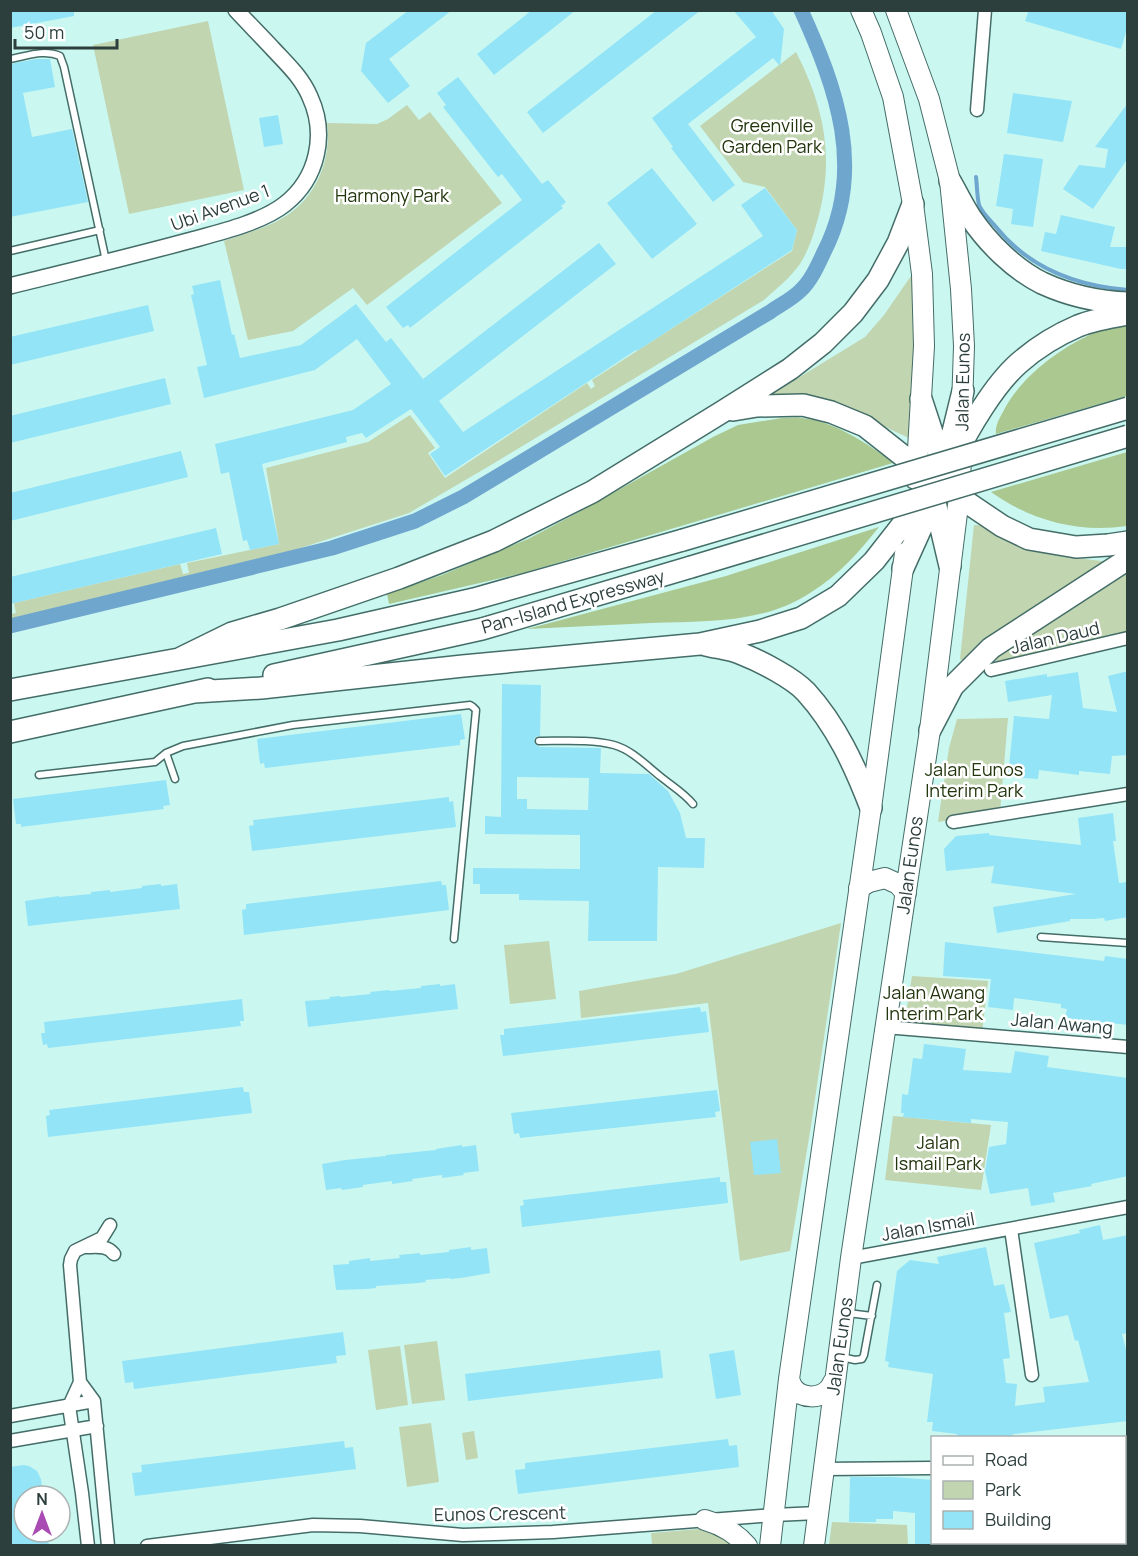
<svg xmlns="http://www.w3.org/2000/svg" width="1138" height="1556" viewBox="0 0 1138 1556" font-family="Manrope,sans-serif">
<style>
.green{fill:#c1d5b0}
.forest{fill:#aac890}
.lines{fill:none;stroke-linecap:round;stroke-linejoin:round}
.stream{stroke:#6fa6ce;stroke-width:4}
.canal{stroke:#6fa6ce;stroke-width:15}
.building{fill:#93e4f7;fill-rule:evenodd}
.service-casing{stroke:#446d68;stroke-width:9}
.minor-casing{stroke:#446d68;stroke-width:15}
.tertiary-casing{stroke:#446d68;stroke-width:18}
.trunk-casing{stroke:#446d68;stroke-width:22}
.motorway-casing{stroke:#446d68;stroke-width:24}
.service{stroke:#fff;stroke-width:6}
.minor{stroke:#fff;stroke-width:12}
.tertiary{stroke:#fff;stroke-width:15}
.trunk{stroke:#fff;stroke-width:20}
.motorway{stroke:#fff;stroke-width:21}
.motorway-bridge-casing{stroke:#446d68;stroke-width:24;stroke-linecap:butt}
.motorway-bridge{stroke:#fff;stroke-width:21}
.labels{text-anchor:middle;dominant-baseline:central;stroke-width:5;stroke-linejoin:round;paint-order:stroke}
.park-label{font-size:18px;fill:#22350d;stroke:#fff}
.street-label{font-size:18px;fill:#2d3f3d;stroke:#fff}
</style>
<rect width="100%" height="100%" fill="#cbf7f1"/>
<path class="green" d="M208 21 244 190 129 214 93 45Z
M796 52C825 108 835 160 817 222 813 237 808 251 800 264 790 278 776 289 764 300L491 465 409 513 285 553 44 614 11 621 10 614 16 613 14 603 180 564 183 574 189 573 187 563 279 544 266 468 368 442 410 415 435 448 428 453 445 478 587 383 591 389 595 386 592 380 792 251 797 230 765 187 743 182 700 126Z
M407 105 419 120 430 112 502 203 367 305 353 288 293 331 248 340 224 241C243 234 263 229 281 219 315 200 332 161 327 123L377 124 388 119Z
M913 273 917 350 911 439 838 405 767 397 865 337 884 315Z
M974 525 988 526 1015 544 1059 556 1110 562 963 661 960 659Z
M1127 564V633L996 664V657Z
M1008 718 1000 812 938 822 949 748 957 719Z
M841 923 811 1126 790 1251 740 1261 708 1003 581 1018 579 991 676 974Z
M549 941 556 999 510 1004 504 945Z
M912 976 988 981 982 1033 904 1026Z
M893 1116 991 1125 981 1190 885 1180Z
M437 1341 445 1400 412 1404 404 1345Z
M400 1346 408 1405 376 1410 368 1350Z
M431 1423 439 1482 407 1487 399 1427Z
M474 1431 478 1458 466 1460 462 1433Z
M832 1522 907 1525 908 1545H829Z
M711 1528 738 1545H652L651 1533Z"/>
<path class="forest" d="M1127 322V396L996 434C995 426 999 419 1003 412 1020 377 1061 347 1096 332 1106 327 1117 325 1127 322Z
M782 418C788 418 794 417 801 418 832 420 869 444 893 463L523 573 389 604 387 594 442 575 528 539 577 513 713 437 738 425Z
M1127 452V526C1078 533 1032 521 991 492Z
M879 527C859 552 838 576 810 593 763 624 705 621 651 623 610 625 569 627 527 629L726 576Z"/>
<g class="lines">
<path class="stream" d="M976 177C977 185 977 196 979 205 982 213 991 221 996 227 1029 268 1077 286 1128 290"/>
<path class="canal" d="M10 626 332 548 415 521 463 497 770 312C780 305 792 299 800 291 811 281 818 265 824 252 866 170 837 89 801 10"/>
</g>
<path class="building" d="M10 10H74V16L10 28Z
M409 10H452L389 59 410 86 388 103 361 71 366 43Z
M532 10H576L494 75 477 54Z
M657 10H701L543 133 527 112Z
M733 10H771L784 29 780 66 773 58 688 124 735 185 713 202 671 148 673 147 652 118 756 37Z
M1029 10H1128V25L1121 49 1025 21Z
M36 59H50L55 87 23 93 32 137 72 129 88 202 10 217V64Z
M458 77 542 184 548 180 566 202 561 206 563 208 410 328 408 325 403 328 386 307 522 200 502 174 498 177 443 107 446 105 437 93Z
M1013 93 1072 101 1063 142 1007 133Z
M1128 103V158L1093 209 1063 189 1079 165 1105 168 1108 149 1095 147Z
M278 115 283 144 264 147 259 118Z
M1004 154 1043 159 1033 227 1011 224 1013 209 996 206Z
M652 168 697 224 652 259 607 203Z
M765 188 797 230 792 250 637 351 636 350 445 476 430 454 440 447 411 409 366 438 362 433 346 437 347 442 262 464 279 544 250 550 247 540 243 541 229 472 221 474 215 444 353 410 391 384 357 339 315 370 204 398 197 367 207 365 191 295 194 294 192 286 220 280 232 335 234 334 240 358 301 345 356 304 386 342 391 338 423 379 599 243 616 264 439 401 463 432 763 236 741 205Z
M1061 215 1115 227 1110 247H1128V269H1121L1041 251 1045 232 1056 234Z
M148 305 154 331 10 365V337Z
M165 378 171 404 10 443V416Z
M181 451 188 477 10 521V493Z
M216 528 222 554 10 604V577Z
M1128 671V755L1112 756 1110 774 1079 771V775L1039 770 1038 779 1008 777 1014 716 1049 719 1052 695 1008 702 1005 681 1047 674V677L1078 672 1083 708 1117 712 1108 676Z
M502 684 541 685 540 736H537L534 739 536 745 540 747 601 748 600 773 649 774 668 791 680 813 686 838H705L704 868 658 867 657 941H588L589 901 519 900V894H480V884H473V868L580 869V835L485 834V816L501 817ZM517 777 589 778 588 810 527 809V799H517Z
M461 714 465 739 460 740V745L265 768 264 763 260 764 257 739Z
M166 780 170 805 163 806 164 809 21 827V824H16L13 799Z
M449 797V802L453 801 456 827 252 851 249 826 254 825 253 820Z
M1113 813 1116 841H1113L1119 883 1128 882V917L1105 921 1104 918 1093 919H1070V921L997 933 993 907 1076 894 991 883 994 866 946 871 944 849 956 836 989 833V835L1081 845 1078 818Z
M441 881 442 885H446L449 910 244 935 242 910 246 909V904Z
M161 884V886L177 884 180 909 28 926 25 901 59 896V897L91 894V892L110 890V892L142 888V886Z
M945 942 1104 961 1105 956 1128 959V1025L1065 1018 1067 1009 1061 1008V1004L1014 998 1013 1010 988 1007 991 979 943 976Z
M440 984V986L455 984 458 1009 308 1027 305 1001 330 999 329 997 340 996V997L371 994 370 992 389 990 390 991 421 988V986Z
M242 999 244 1021H240L241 1026 48 1048 47 1044 43 1045 41 1033H45L44 1022Z
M700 1007 701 1012 706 1011 709 1032 503 1056 500 1035H504V1029Z
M924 1044 966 1049 963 1070 1011 1073 1015 1051 1049 1056 1047 1067 1128 1078V1176L1091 1184 1092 1186 1053 1193 1055 1202 1031 1206 1028 1188 990 1194 985 1171 989 1147 1006 1144 1008 1122 971 1119V1123L903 1117 904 1113H901L902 1094 908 1095 913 1058 922 1059Z
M243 1087 244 1092H249L252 1113 48 1137 46 1116 50 1115 49 1110Z
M717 1090 720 1111 715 1112 716 1117 520 1138 519 1133 514 1134 511 1113Z
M777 1139 781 1173 754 1175 750 1142Z
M462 1145V1147L476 1145 479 1171 463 1173 464 1175 442 1178V1175L412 1179 413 1181 392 1184V1181L363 1185V1187L342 1190 341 1188 326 1190 322 1164 345 1160 386 1156V1155L436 1150V1149Z
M720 1177V1182H726L728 1203 522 1227 520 1206 524 1205 523 1200Z
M1100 1225 1103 1240 1128 1235V1333L1122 1334 1128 1357V1421L1013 1434 1012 1437H957V1434L932 1431 933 1422H927L933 1374 888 1367 889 1362 885 1361 897 1271 910 1260 939 1264 937 1257 986 1247 994 1286 1004 1284 1011 1312 1004 1313 1010 1358 1003 1359 1006 1383 1017 1384 1015 1406 1045 1402 1043 1387 1089 1382 1078 1340 1075 1341 1068 1315 1050 1319 1034 1243 1080 1233 1079 1230Z
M471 1247V1250L487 1248 490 1273 461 1278 450 1279V1278L425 1280 426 1282 418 1283 376 1286V1288L367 1289 336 1290 333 1265 349 1264V1261L370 1258V1261L400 1258 399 1255 420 1253V1255L449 1252V1250Z
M343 1332 346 1355 336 1356 337 1363 134 1389 133 1382 125 1383 122 1361Z
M660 1350 663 1378 468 1401 465 1374Z
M734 1350 741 1395 716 1399 709 1354Z
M728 1439 729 1446 737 1445 739 1467 518 1494 515 1470 525 1469V1463Z
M344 1441 345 1448 353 1447 356 1469 135 1496 132 1473 142 1472 141 1465Z
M23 1465 29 1466 37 1471 41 1479 43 1496H24V1532H47L49 1545H10V1467Z
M850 1477H893L933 1480V1545H915V1513L893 1511V1519H876V1522H849Z"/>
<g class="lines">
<defs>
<path id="service" d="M10 59C27 56 44 49 60 56L64 67 106 261
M10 251 100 230
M539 741C563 741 591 739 614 745 632 750 647 766 661 777 672 786 684 793 693 804
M166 753 175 779
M39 775 155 762 166 753 183 746 293 725 470 705 473 707 476 710 454 939
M1041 937 1128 943
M848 1313 872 1316
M841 1357 855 1360 862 1359 864 1355 877 1285"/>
<path id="minor" d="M977 110 985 10
M991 670 1128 638
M953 822 1128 794
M885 1027 1128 1047
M1011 1229 1032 1375
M86 1247C97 1247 107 1245 114 1254
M851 1258 1128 1207
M80 1382 94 1401 108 1546
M10 1416 94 1401
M10 1441 97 1426
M1124 1447 1128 1446
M823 1469 932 1468
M88 1546 82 1493 69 1406 80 1382 70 1265 71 1259 75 1251 102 1238 110 1225
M147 1546 313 1525 360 1526 463 1535 553 1532 774 1515 818 1513"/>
<path id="tertiary" d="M10 286C70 271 129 257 188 241 217 233 261 223 285 204 318 178 327 134 310 97 302 78 288 65 274 50 262 37 249 24 236 10"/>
<path id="trunk" d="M861 10 871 33 893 97 913 204 922 274 924 346 917 467 915 479
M896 10 929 99 950 181 961 289 964 346 962 407
M859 888 869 882 885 878 898 884 906 893
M789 1379C790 1382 791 1385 793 1388 802 1399 820 1399 829 1389 831 1387 832 1384 834 1381
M705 1520C722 1525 735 1532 747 1546
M770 1546 789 1379 871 808 905 553
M814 1546 851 1258 930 730 959 497 962 442"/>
<path id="motorway" d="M950 181C957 193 963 206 971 218 988 243 1014 269 1042 283 1068 295 1099 302 1128 303
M921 399 946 475 959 497 1002 526 1029 539 1076 547 1108 545 1128 542
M733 410 757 406 803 405 831 412 865 426 917 467 928 481 934 498 950 566
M954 458C969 428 994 385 1019 363 1036 348 1057 335 1078 326 1093 320 1111 317 1128 314
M903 568 935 497
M706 645C718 648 731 649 742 654 760 661 793 678 806 692 836 725 855 766 871 808
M181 658 232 633 280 619 399 578 494 541 592 492 722 412 790 369 823 343 853 313 878 280 898 243 913 204
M274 675 482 629 691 567
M10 690 338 630 474 599 683 540
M194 692 261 688 463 666 700 644 760 631 801 618 838 596 874 561 910 515 952 436 963 391
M930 730 953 686 991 648 1128 559
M10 732 208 689"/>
</defs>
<use href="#service" class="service-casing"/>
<use href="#minor" class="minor-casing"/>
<use href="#tertiary" class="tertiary-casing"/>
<use href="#trunk" class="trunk-casing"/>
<use href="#motorway" class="motorway-casing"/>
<use href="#service" class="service"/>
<use href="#minor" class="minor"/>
<use href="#tertiary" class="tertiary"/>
<use href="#trunk" class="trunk"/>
<use href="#motorway" class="motorway"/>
<defs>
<path id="motorway-bridge" d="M683 540 1128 408
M691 567 1128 436"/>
</defs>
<use href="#motorway-bridge" class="motorway-bridge-casing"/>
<use href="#motorway-bridge" class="motorway-bridge"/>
</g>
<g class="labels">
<g class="park-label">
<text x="772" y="125">Greenville<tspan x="772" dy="21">Garden Park</tspan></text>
<text x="392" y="195">Harmony Park</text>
<text x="974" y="769">Jalan Eunos<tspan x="974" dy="21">Interim Park</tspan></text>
<text x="934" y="992">Jalan Awang<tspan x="934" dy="21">Interim Park</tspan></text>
<text x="938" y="1142">Jalan<tspan x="938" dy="21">Ismail Park</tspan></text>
</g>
<g class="street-label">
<text transform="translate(220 207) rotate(-20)">Ubi Avenue 1</text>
<text transform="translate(962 382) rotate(-89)">Jalan Eunos</text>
<text transform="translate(573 601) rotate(-16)">Pan-Island Expressway</text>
<text transform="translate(1055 637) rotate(-13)">Jalan Daud</text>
<text transform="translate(909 865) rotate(-82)">Jalan Eunos</text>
<text transform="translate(1062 1023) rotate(5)">Jalan Awang</text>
<text transform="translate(928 1226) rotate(-10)">Jalan Ismail</text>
<text transform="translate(839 1346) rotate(-82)">Jalan Eunos</text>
<text transform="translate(500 1513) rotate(-1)">Eunos Crescent</text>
</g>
</g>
<rect width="1138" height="1556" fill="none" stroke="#2d3f3d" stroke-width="24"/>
<rect x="931" y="1436" width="195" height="108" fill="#ffffff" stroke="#abb2b1" stroke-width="1.5"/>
<rect x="943" y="1456" width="30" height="9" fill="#ffffff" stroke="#abb2b1" stroke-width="1.5"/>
<text x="985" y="1466" font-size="18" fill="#2d3f3d">Road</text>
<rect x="943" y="1481" width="30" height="18" fill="#c1d5b0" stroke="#abb2b1" stroke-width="1.5"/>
<text x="985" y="1496" font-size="18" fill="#2d3f3d">Park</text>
<rect x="943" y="1511" width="30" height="18" fill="#93e4f7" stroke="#abb2b1" stroke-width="1.5"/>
<text x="985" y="1526" font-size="18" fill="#2d3f3d">Building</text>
<g transform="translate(42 1514)"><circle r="28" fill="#ffffff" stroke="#abb2b1" stroke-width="1.5"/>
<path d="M0-4.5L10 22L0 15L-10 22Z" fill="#a94bb3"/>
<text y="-9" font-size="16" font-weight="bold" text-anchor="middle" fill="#2d3f3d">N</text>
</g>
<path d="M15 39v9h102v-9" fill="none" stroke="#2d3f3d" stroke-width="3"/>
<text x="24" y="39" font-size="18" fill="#2d3f3d" stroke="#ffffff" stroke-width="4.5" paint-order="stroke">50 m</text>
</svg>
